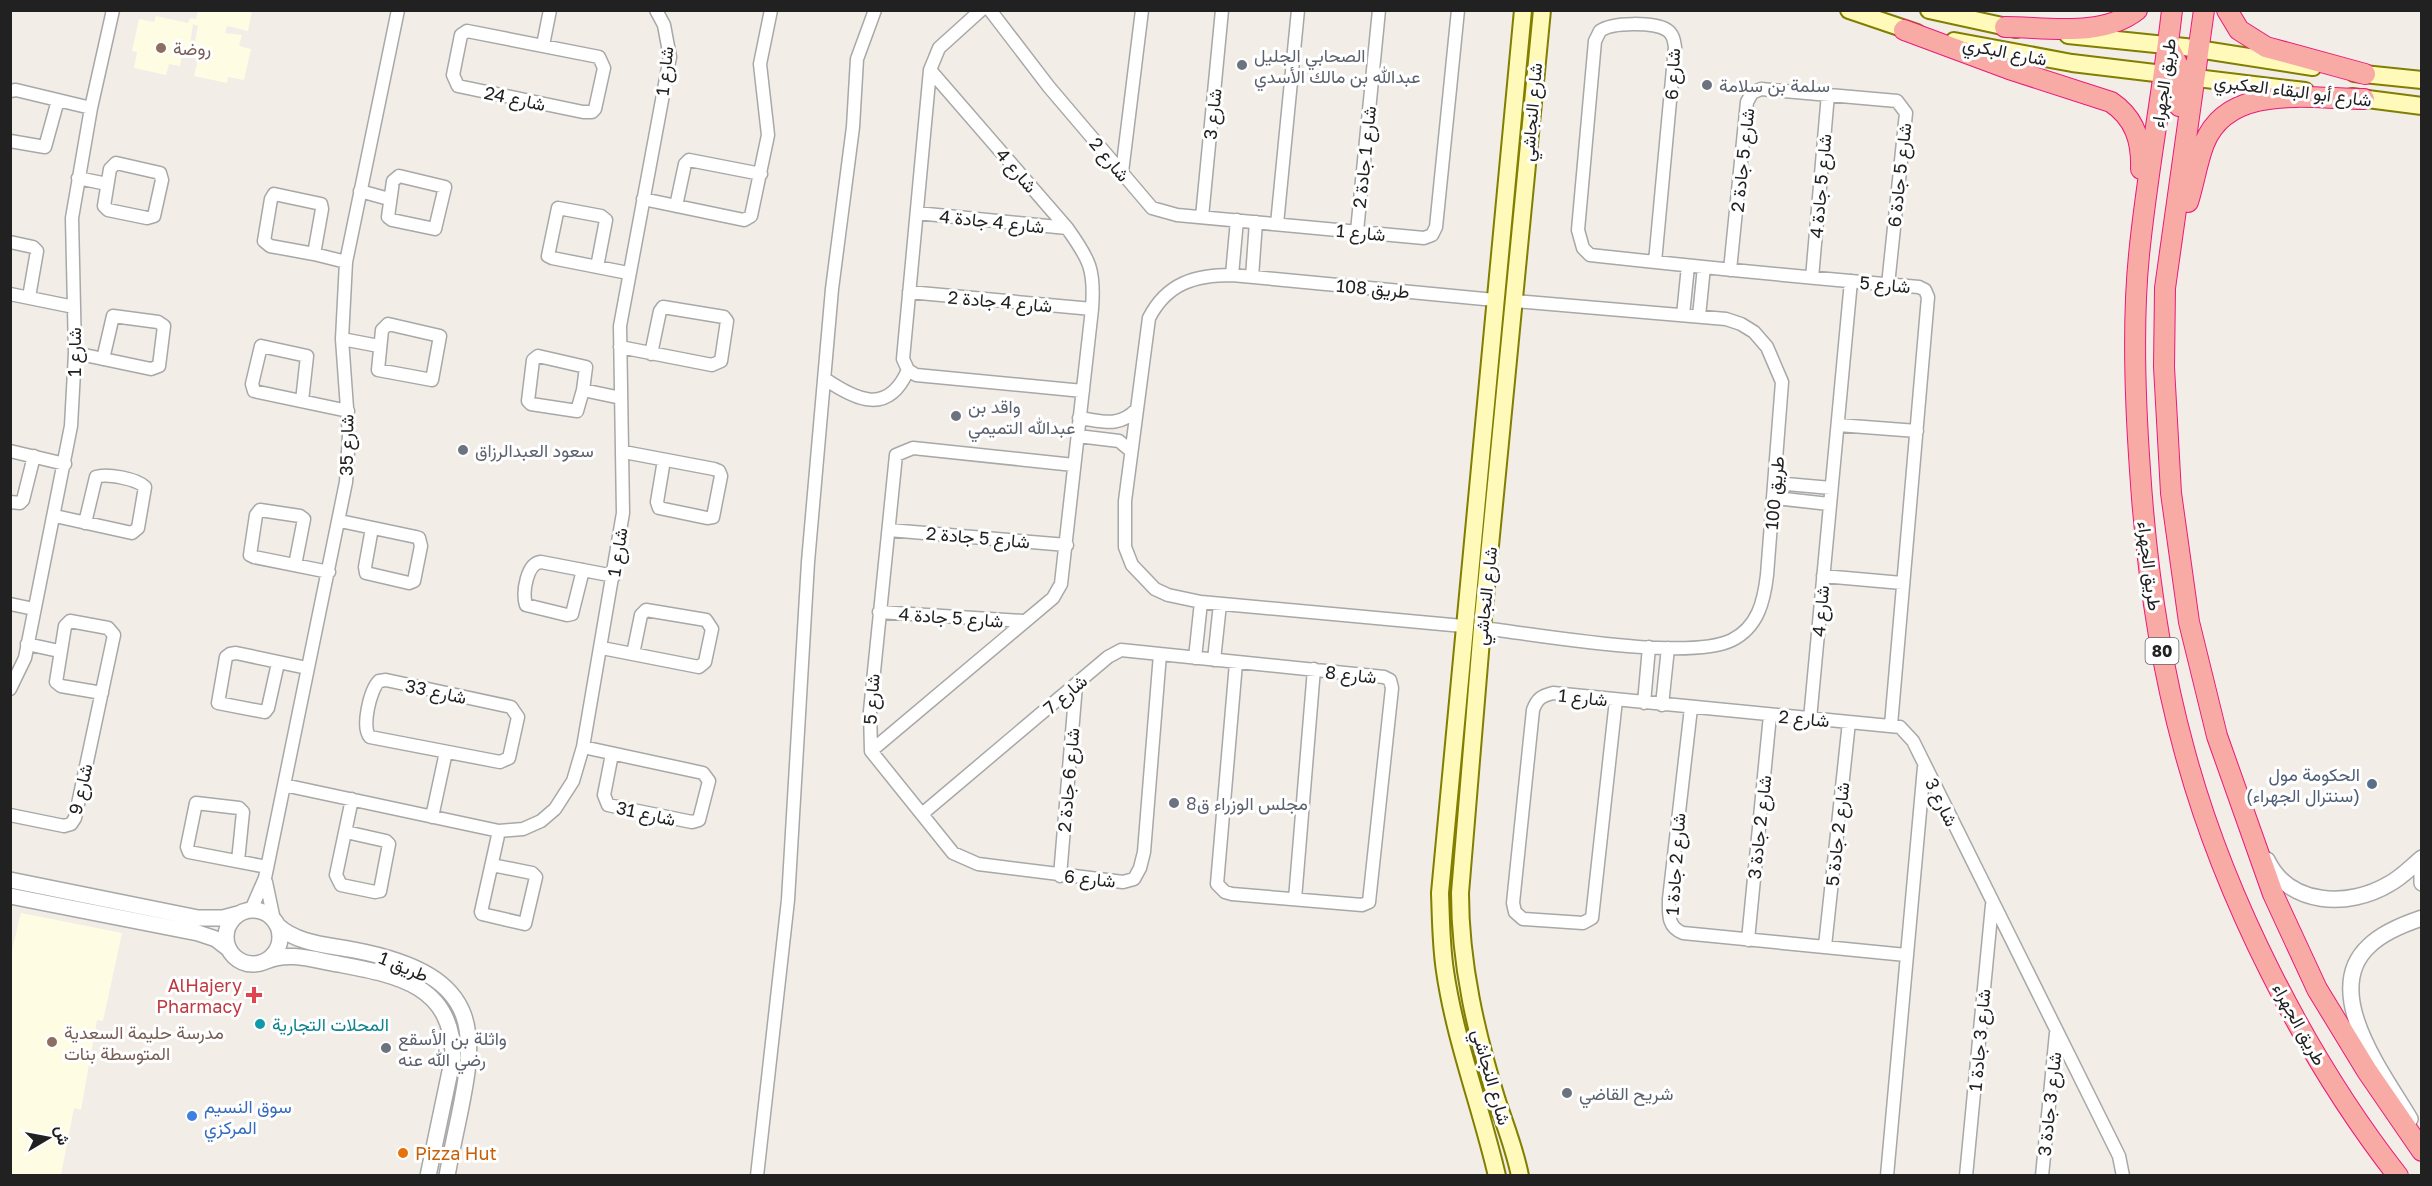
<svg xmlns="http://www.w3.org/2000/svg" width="2432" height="1186" viewBox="0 0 2432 1186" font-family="'Golos Text',Vazirmatn,sans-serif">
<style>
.education{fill:#fffce4}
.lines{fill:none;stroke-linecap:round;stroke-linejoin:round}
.minor-casing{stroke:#a8a8a8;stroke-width:15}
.tertiary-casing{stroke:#a8a8a8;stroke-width:18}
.secondary-casing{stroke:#817e00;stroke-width:20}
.trunk-casing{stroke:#ec197b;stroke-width:22}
.minor{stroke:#fff;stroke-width:12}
.tertiary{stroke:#fff;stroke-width:15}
.secondary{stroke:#fffab9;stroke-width:16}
.trunk{stroke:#f8aaa4;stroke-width:20}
.education-dot{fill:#8d6e63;stroke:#fff;stroke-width:2}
.worship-dot{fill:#6b7280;stroke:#fff;stroke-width:2}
.service-dot{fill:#5c6f8a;stroke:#fff;stroke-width:2}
.health-dot{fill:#e0444e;stroke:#fff;stroke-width:2}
.culture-dot{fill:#0f9aa8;stroke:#fff;stroke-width:2}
.shop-dot{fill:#3f7fe0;stroke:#fff;stroke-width:2}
.food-dot{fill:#e8710a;stroke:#fff;stroke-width:2}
.labels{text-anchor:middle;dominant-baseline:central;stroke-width:6;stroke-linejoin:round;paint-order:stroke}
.shield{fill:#fff;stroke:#646464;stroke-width:1.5}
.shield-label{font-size:16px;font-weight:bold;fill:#212121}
.education-label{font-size:18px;fill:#785e54;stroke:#fff;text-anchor:start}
.street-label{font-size:18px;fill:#212121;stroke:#fff}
.worship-label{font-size:18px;fill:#5b616d;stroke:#fff;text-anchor:start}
.service-label{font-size:18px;fill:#4e5e75;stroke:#fff;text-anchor:end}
.health-label{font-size:18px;fill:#be3a42;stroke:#fff;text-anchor:end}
.culture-label{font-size:18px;fill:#0d838f;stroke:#fff;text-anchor:start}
.shop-label{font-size:18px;fill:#366cbe;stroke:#fff;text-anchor:start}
.food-label{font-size:18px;fill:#c56008;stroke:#fff;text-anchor:start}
</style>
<rect width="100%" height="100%" fill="#f2ede7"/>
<path class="education" d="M198 11H252L248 31 227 26 225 33 242 35 239 46 251 49 244 80 228 77 227 83 194 76 198 60 192 57 198 26 193 24 189 51 183 50 180 66 169 64 166 75 134 68 137 52 132 51 139 19 154 22 156 16 188 23 190 18 196 19Z
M21 913 122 933 103 1021 97 1020 81 1110 74 1108 61 1175H11L10 958Z"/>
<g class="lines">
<defs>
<path id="minor" d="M981 10 939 48 930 70 903 359 908 370 916 375 1083 391
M990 10 1049 87 1152 208 1177 215 1424 238 1432 235 1436 227 1458 10
M467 31 599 57 604 68 595 109 592 112H583L458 86 453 75 461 35Z
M543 45 550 10
M10 91 16 90 91 108
M10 141 45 147 58 100
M116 163 160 173 162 180 154 216 147 218 108 210 104 206 110 169Z
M1122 172 1142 10
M399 176 445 187 435 229 392 220 388 217 393 181Z
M78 178 107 184
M360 191 389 199
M274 194 321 204 322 209 314 254 270 246 264 241 271 199Z
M643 199 744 220 751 216 768 135 760 64 771 10
M676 206 685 164 689 160 761 174
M917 213 1067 228
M1202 217 1222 10
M1277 224 1298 10
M1357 231 1379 10
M10 242 33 247 37 251 29 297
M314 254 346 262
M1655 262 1675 47C1674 40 1673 34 1667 30 1654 22 1612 22 1600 31L1595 41 1578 230 1583 248 1590 255C1700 267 1809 278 1919 287L1925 290 1928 297 1891 725
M597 267 606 220 601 216 558 208 548 256 552 258 628 273
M1730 270 1747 102 1752 93 1761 89 1897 101 1906 113 1888 285
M1232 275 1237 220
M1252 277 1256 222
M1812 278 1828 94
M909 292 1092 309
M10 294 74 307
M1683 315 1688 266
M1699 316 1704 267
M388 324 440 336 432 380 378 370 382 330Z
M342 339 379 346
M620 347 712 365 721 361 727 321 724 317 663 307 660 311 651 354
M75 353 151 369 159 366 164 326 158 322 113 316 103 359
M538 356 586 367 583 390 577 411 531 404 528 401 533 360Z
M825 379C856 400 888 416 908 370
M583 390 621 398
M302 401 307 356 261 346 252 384 254 391 348 411
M1079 418C1103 421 1118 428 1136 410
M1838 425 1917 431
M1078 436 1119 441 1131 451
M10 451 65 464
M624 452 714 469 719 471 721 476 713 517 707 518 659 508 657 502 664 460
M1074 465 913 448 896 455 870 711 871 751 953 853 978 864 1123 882 1134 879 1140 868 1144 852 1160 654
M1776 483 1831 488
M1775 498 1829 504
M10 502 20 503 23 500 34 456
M55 516 132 533 138 528 145 487C137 479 107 473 96 477L85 523
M340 521 416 537 419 538 421 546 414 581 409 583 366 573 365 567 372 528
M889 530 1067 545
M295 565 304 519 300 516 260 510 256 515 250 555 254 557 329 572
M583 570 572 614 567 615 526 605C522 592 527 563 541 562L614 576
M1823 576 1902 583
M10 604 34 609
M879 612 1023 621
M1463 626 1201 602 1168 595 1155 589 1132 565 1125 547V501L1149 318C1167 283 1195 275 1232 275L1495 300
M1482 628C1535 634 1688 662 1732 640 1758 627 1764 601 1767 575L1782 382 1767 347 1754 332 1741 324 1726 319 1515 301
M27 644 59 651
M602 648 699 667 705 662 712 629 706 620 646 610 641 615 633 654
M1195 658 1201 602
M1214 660 1220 604
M278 663 268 708 265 712 218 703 226 657 230 654 236 653 307 668
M386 680 511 707 518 717 509 758 500 762 370 737C361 728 370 690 379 681Z
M10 689 25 658 71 426 75 353 72 218 91 108 113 10
M1616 700 1592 918 1583 923 1523 919 1515 912 1513 903 1533 710C1537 699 1541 696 1553 693L1900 727 1913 741 2119 1156 2123 1176
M1644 703 1649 647
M1662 705 1668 648
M1691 708 1669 899C1669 914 1667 927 1683 933L1906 955
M1810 719 1851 281
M583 747 703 773 709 781 699 820 692 822 608 805 604 795 612 754
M871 751 1053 598 1061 584 1092 309C1095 270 1090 260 1067 228L930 70
M284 785 499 831 523 829 541 821 555 809 573 781 583 747 623 513 620 326 670 57 664 25 656 10
M922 814 1108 657 1121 650 1384 677 1390 680 1392 688 1369 902 1362 905 1232 894 1225 892 1217 884 1236 663
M10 815 64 826 71 824 75 818 114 635 108 628 70 621 65 626 56 682 61 686 102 693
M432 817 446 752
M346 832 386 841 389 844 380 891 375 892 341 885 336 875 352 799
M238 861 243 812 239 808 196 803 187 847 189 852 267 867
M492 865 532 873 536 877 525 924 482 914 481 912 499 831
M1060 876 1076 685
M266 882 274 920
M1295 899 1314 669
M251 910 265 878 346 482 349 436 342 339 346 262 398 10
M1748 940 1770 715
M1825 946 1849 722
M757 1176 788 900 808 562 832 289 853 127 857 59 875 10
M1887 1176 1924 767
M1966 1176 1992 905
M2042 1176 2056 1033"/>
<path id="tertiary" d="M2267 860C2289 906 2349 908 2389 884 2401 878 2411 867 2422 858
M2422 866V883
M10 880 198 918H223L238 914
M10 896 198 933 216 939 229 949
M226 937a27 27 0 1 1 54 0a27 27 0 1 1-54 0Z
M277 925C297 944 328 945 354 950 511 980 468 1057 447 1176
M266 961C289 951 314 960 338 964 396 975 453 984 453 1057L428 1176
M2410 1119C2385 1076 2319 992 2369 946 2382 933 2404 924 2422 918"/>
<path id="secondary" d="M1849 10 1917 33
M1929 10 2016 29
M2068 35 2185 47 2313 67
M1954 41 2072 63 2305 91
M2354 73 2422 80
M2352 97 2422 106
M1497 1176C1481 1107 1455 1040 1445 971 1441 945 1441 919 1440 893L1523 10
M1520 1176C1515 1150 1505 1125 1497 1101 1476 1033 1460 964 1460 893L1482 628 1542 10"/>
<path id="trunk" d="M2172 10C2163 92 2147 173 2139 255 2132 325 2135 399 2140 470 2146 564 2159 658 2184 749 2223 895 2305 1057 2398 1176
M2204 10 2165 288 2164 367 2171 493 2189 622 2217 736 2273 894 2317 989 2367 1071 2422 1151
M2227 10 2239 30 2266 47 2365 74
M2005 27C2046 27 2102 38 2137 10
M1904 30 2009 69 2111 102C2135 118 2142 141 2141 169
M2168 46 2183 75 2179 106
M2188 202C2194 183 2197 162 2204 144 2228 82 2311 99 2364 99"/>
</defs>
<use href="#minor" class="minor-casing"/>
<use href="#tertiary" class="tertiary-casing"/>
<use href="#secondary" class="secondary-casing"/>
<use href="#trunk" class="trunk-casing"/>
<use href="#minor" class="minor"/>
<use href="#tertiary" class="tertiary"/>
<use href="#secondary" class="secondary"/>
<use href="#trunk" class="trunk"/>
</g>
<g class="education-dot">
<circle cx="161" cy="48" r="6"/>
<circle cx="52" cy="1042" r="6"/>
</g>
<g class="worship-dot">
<circle cx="1242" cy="65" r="6"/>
<circle cx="1707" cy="85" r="6"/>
<circle cx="956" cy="416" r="6"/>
<circle cx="463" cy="450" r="6"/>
<circle cx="1174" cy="803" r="6"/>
<circle cx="386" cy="1048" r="6"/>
<circle cx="1567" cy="1093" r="6"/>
</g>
<circle class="service-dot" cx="2372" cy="784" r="6"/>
<path class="health-dot" d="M251 986h6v6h6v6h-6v6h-6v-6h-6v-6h6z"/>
<circle class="culture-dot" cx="260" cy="1024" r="6"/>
<circle class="shop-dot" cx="192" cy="1116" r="6"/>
<circle class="food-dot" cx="403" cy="1153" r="6"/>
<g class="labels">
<rect class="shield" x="2145.5" y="638" width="33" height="26" rx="4.5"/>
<g class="shield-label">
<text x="2162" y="651">80</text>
</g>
<g class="education-label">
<text x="173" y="48">روضة</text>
<text x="64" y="1032">مدرسة حليمة السعدية<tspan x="64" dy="21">المتوسطة بنات</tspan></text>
</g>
<g class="street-label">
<text transform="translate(2005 51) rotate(11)">شارع البكري</text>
<text transform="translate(664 71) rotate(-84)">شارع 1</text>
<text transform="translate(1672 74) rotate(-87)">شارع 6</text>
<text transform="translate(2163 83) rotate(-82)">طريق الجهراء</text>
<text transform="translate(2293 90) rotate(7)">شارع أبو البقاء العكبري</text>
<text transform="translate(515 98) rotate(12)">شارع 24</text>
<text transform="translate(1531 112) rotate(-85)">شارع النجاشي</text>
<text transform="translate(1212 114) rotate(-84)">شارع 3</text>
<text transform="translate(1364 157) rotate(-84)">شارع 1 جادة 2</text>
<text transform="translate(1110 159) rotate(50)">شارع 2</text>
<text transform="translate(1742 160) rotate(-84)">شارع 5 جادة 2</text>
<text transform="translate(1017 170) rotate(49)">شارع 4</text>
<text transform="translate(1899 175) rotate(-84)">شارع 5 جادة 6</text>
<text transform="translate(1820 186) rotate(-85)">شارع 5 جادة 4</text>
<text transform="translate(992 221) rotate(6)">شارع 4 جادة 4</text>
<text transform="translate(1361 232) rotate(5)">شارع 1</text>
<text transform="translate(1885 284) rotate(5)">شارع 5</text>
<text transform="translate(1373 288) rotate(5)">طريق 108</text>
<text transform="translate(1000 301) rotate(5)">شارع 4 جادة 2</text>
<text transform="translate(74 352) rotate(-90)">شارع 1</text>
<text transform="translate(346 445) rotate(-89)">شارع 35</text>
<text transform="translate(1774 493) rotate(-85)">طريق 100</text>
<text transform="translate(978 537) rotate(5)">شارع 5 جادة 2</text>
<text transform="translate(617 552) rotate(-81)">شارع 1</text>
<text transform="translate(2150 566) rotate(83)">طريق الجهراء</text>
<text transform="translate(1485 596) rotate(-84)">شارع النجاشي</text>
<text transform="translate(1820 611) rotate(-85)">شارع 4</text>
<text transform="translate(951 617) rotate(4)">شارع 5 جادة 4</text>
<text transform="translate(1351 674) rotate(6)">شارع 8</text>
<text transform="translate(436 691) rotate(12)">شارع 33</text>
<text transform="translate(1065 694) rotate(-40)">شارع 7</text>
<text transform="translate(1583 697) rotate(6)">شارع 1</text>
<text transform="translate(871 699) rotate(-86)">شارع 5</text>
<text transform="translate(1804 718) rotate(5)">شارع 2</text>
<text transform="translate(1068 780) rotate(-85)">شارع 6 جادة 2</text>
<text transform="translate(80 789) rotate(-77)">شارع 9</text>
<text transform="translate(1942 802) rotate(64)">شارع 3</text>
<text transform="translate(646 813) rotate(12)">شارع 31</text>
<text transform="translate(1759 827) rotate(-84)">شارع 2 جادة 3</text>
<text transform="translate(1837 834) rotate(-84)">شارع 2 جادة 5</text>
<text transform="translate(1675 864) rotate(-86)">شارع 2 جادة 1</text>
<text transform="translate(1090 878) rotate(6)">شارع 6</text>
<text transform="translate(404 966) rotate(22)">طريق 1</text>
<text transform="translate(2300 1024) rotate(61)">طريق الجهراء</text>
<text transform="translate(1979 1040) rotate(-85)">شارع 3 جادة 1</text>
<text transform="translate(1492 1077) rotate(74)">شارع النجاشي</text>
<text transform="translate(2049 1104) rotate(-84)">شارع 3 جادة 3</text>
</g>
<g class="worship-label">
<text x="1254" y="55">الصحابي الجليل<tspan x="1254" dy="21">عبدالله بن مالك الأسدي</tspan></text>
<text x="1719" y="85">سلمة بن سلامة</text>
<text x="968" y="406">واقد بن<tspan x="968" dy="21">عبدالله التميمي</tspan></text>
<text x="475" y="450">سعود العبدالرزاق</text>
<text x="1186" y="803">مجلس الوزراء ق8</text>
<text x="398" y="1038">واثلة بن الأسقع<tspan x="398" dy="21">رضي الله عنه</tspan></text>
<text x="1579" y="1093">شريح القاضي</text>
</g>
<g class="service-label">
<text x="2360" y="774">الحكومة مول<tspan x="2360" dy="21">(سنترال الجهراء)</tspan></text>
</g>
<g class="health-label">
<text x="242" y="985">AlHajery<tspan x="242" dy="21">Pharmacy</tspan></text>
</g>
<g class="culture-label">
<text x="272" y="1024">المحلات التجارية</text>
</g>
<g class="shop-label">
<text x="204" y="1106">سوق النسيم<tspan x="204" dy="21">المركزي</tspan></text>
</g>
<g class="food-label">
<text x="415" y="1153">Pizza Hut</text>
</g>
</g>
<rect width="2432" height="1186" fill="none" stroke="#212121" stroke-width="24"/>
<g transform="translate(48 1138) rotate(80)" stroke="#ffffff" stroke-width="4.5" paint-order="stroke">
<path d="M0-4.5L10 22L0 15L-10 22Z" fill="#212121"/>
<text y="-9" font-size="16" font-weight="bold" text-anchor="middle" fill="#212121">ش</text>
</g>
</svg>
